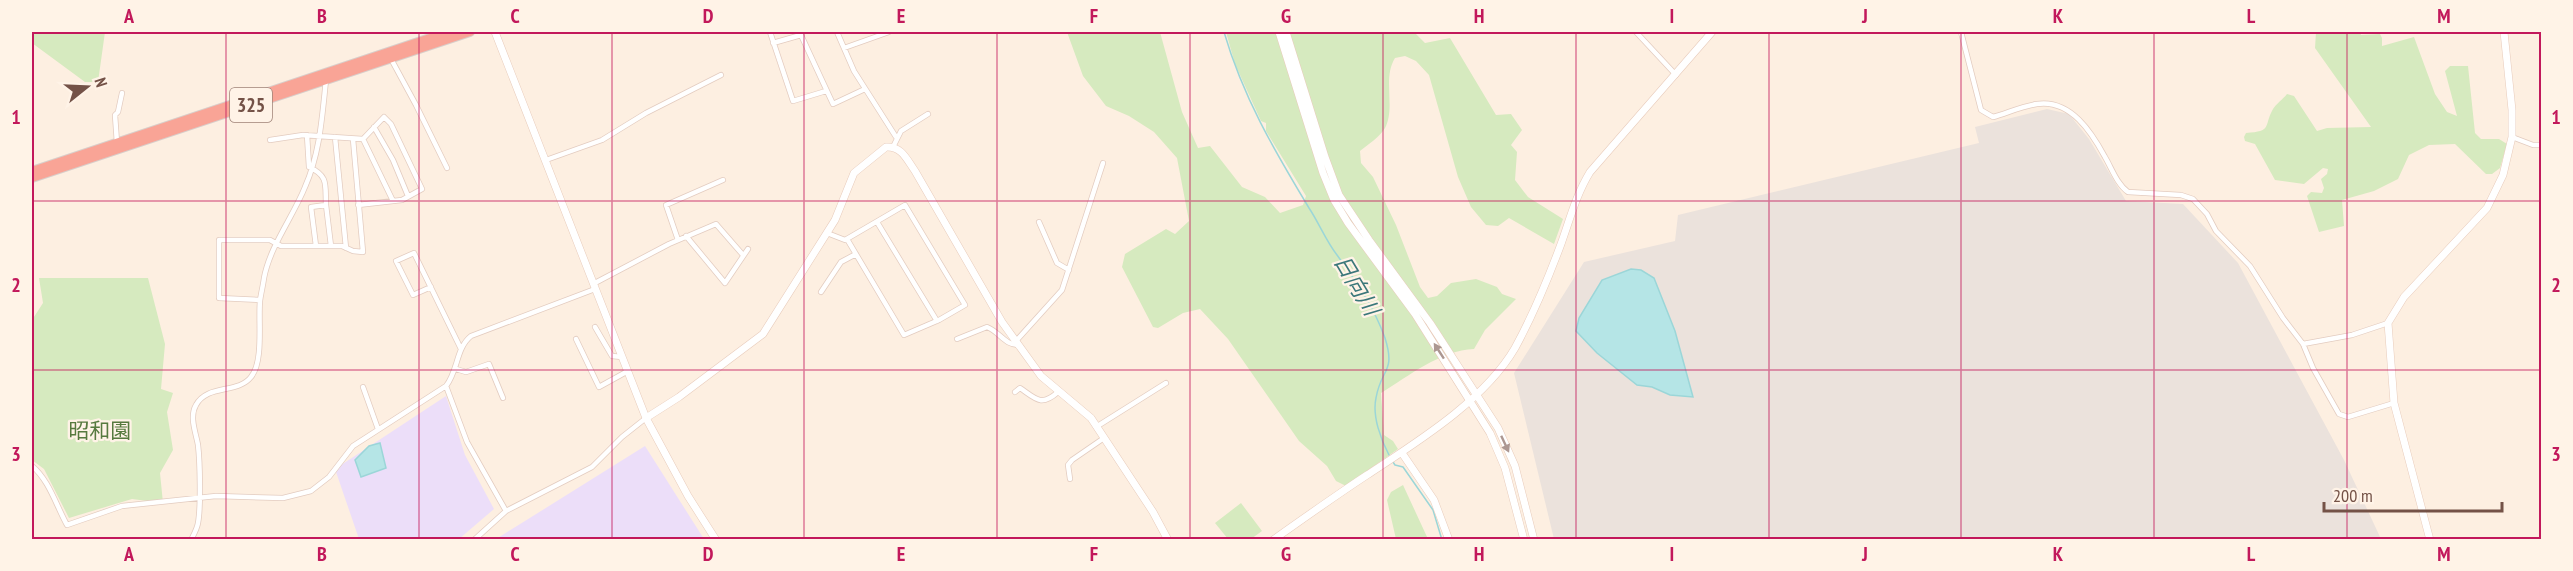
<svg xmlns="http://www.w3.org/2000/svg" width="2573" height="571" viewBox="0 0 2573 571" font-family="'PT Sans Narrow','Noto Sans JP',sans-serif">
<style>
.industrial{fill:#ebe2dc}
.education{fill:#ecdef9}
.green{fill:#d6eabf}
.water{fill:#b5e5e6;stroke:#9bd6d8;stroke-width:1.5}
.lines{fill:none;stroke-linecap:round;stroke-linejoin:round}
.stream{stroke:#9bd6d8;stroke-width:1.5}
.street-casing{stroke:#e3ccc0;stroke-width:6}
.secondary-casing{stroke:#e8ccbc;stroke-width:8}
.highway-casing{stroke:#d8cfcb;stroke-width:10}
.street{stroke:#fff;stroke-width:4.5}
.secondary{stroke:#fff;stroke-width:7}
.highway{stroke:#f9a496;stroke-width:8}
.oneway{fill:#ac9791}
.grid{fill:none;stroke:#c2185b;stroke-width:1.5;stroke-opacity:0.55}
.labels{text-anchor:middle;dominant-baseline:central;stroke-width:4.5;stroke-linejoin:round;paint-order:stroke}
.shield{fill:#fff3e7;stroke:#9e8277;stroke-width:1.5}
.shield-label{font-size:20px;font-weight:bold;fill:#745247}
.park-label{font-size:21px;fill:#577a3f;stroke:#fff3e7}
.water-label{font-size:22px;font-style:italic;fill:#3b777a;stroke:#fff3e7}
.neatline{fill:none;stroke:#c2185b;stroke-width:2}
.grid-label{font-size:20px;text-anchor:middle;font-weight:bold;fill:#c2185b}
</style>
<rect width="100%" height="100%" fill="#fdefe1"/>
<path class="industrial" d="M2047 109 2069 114 2089 139 2126 201 2183 204 2238 263 2344 460 2381 539H1554L1514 373 1584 262 1675 241 1678 215 1979 143 1975 127Z"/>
<path class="education" d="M446 396 465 455 494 509 459 539H359L335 469Z
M645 446 704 539H496L525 521Z"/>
<path class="green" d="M32 32H105L98 82H85L32 43Z
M1067 32H1160L1182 112 1198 148 1210 146 1242 187 1265 197 1280 213 1303 205 1306 196 1266 131V123L1261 121 1235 64 1226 32H1414L1425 43 1450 38 1496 115 1511 114 1522 130 1511 145 1517 152 1515 180 1528 197 1563 219 1554 244 1509 218 1498 226 1486 225 1471 207 1458 177 1429 75 1416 61 1405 56 1395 58C1382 79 1396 107 1385 128 1380 137 1367 145 1360 151L1361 163 1373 177 1396 225 1420 287 1428 298 1437 296 1451 283 1476 279 1497 287 1502 294 1516 299 1485 330 1474 349C1441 350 1409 376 1381 393L1384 435 1393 441 1398 449 1346 486 1336 481 1327 466 1299 441 1228 339 1200 309 1183 313 1158 328 1153 327 1122 267 1125 254 1166 229 1175 234 1189 221 1177 158 1154 132 1129 116 1106 106 1083 76Z
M2316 32H2360L2361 35 2380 34 2382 38V46L2414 37 2435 94 2447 112 2457 116 2445 71 2450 66H2468L2475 133 2481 139H2499L2507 144 2500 168 2492 174H2486L2455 144 2429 145 2409 155 2398 179 2374 191 2342 200 2344 226 2319 232 2307 196 2311 192 2322 193 2324 188 2321 179 2327 174 2328 169 2323 168 2304 184 2275 180 2255 144 2245 141 2244 137 2246 133C2273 131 2263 127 2273 109 2276 104 2283 99 2287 94L2294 96 2317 131 2327 128 2371 127 2315 48Z
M39 278H148L165 344 161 389 173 393 167 412 173 450 160 473 163 503 132 499 69 518 44 469 32 460V320L43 303Z
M1403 485 1428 539H1396L1387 500 1391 492Z
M1241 503 1262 531 1251 539H1228L1215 523Z"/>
<path class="water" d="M1631 269 1641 270 1654 278 1675 331 1693 397 1670 395 1652 387 1637 385 1597 353 1576 331 1579 318 1602 280Z
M380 443 386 468 361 477 355 460 369 446Z"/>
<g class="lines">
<path class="stream" d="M1224 32C1243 97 1274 150 1309 208 1319 223 1326 241 1337 255 1356 281 1374 307 1385 338 1396 373 1381 368 1376 398 1372 416 1381 440 1389 455
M1393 462 1395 465 1403 467 1433 510 1442 540"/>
<defs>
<path id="street" d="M770 32 793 101 826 91
M837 32 854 71 896 137
M1636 32 1676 75
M1961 32 1981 110 1993 117C2007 113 2023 106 2037 104 2071 99 2092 133 2105 157 2112 169 2117 184 2128 192L2181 195 2193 199 2207 214 2216 231 2250 266 2283 318 2303 344 2313 368 2339 414 2348 417 2394 403
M773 43 801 35 833 104 865 89
M844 48 889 32
M390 57 416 105 447 168
M374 127 393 160 408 196
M307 135 309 167C329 176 325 185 326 205L311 207 316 246
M335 137 346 248
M2512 137 2533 145H2542
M363 139 393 201
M270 140 303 135 363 139 384 117 391 124 422 189 402 200 358 205
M117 143 115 115 118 112 122 93
M893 147 901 131 928 114
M546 160 602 140 646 113 721 75
M326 205 331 246
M877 222 937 321
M1039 222 1057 263 1069 270
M827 233 845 240 905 205 965 305 939 320 904 335 847 239
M686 236 725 283 748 249
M678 240 666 205 723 180
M593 284 669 244 716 224 743 255
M431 287 413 295 396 261 414 253 461 349
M821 292 841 262 856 254
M260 300 219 298V240H270L281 246H342L353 251 363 252 353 139
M595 327 612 356 622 357
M576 339 599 387 628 371
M957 339 987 327C1000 332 1004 345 1019 345
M1016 341 1062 290 1103 163
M2303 344 2352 335 2388 323
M456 369 466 372 489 364 503 398
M446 386 467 442 506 511
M363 387 378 429
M1015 392 1020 388C1036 399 1041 407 1058 392
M1096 427 1166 383
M32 466C49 480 56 505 67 525L122 506 216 496 283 498 311 491 329 477 353 446 446 386C458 371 456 348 471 336L595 289
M1070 479 1068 465 1072 460 1104 438
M191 540C194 534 197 529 198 523 201 507 200 462 198 445 196 433 189 417 196 405 207 384 238 394 251 377 264 361 258 321 260 301 261 293 263 286 264 278 270 246 293 217 305 187 320 153 322 117 326 80
M474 540 506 511 592 467 622 437 646 418"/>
<path id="secondary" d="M495 32 646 418 688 496 716 540
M1279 32 1323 173 1334 200 1348 223 1415 314 1490 433 1505 468 1524 540
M1286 32 1325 157 1339 195 1369 240 1430 323 1498 428 1515 466 1534 540
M646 418 679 397 763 334 835 220 854 173 886 147C902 146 907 160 915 171L1002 322 1041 376 1091 418 1153 512 1168 540
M1402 453 1434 500 1449 540
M1273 540C1304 518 1335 496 1367 475 1417 442 1484 401 1515 348 1533 315 1548 279 1561 244 1570 219 1576 195 1590 172L1712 32
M2430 540 2394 403 2388 323 2404 297 2487 208 2503 175 2512 137V110L2504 32"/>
<path id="highway" d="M32 171 448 32
M32 178 470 32"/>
</defs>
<use href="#street" class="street-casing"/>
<use href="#secondary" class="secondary-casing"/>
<use href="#highway" class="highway-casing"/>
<use href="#street" class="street"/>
<use href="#secondary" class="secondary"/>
<use href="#highway" class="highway"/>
</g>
<defs><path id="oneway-solid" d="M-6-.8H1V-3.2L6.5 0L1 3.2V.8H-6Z" transform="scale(1.5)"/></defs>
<g class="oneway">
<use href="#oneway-solid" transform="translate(1439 351) rotate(-123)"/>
<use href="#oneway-solid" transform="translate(1505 444) rotate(65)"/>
</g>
<path class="grid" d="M226 32V540M419 32V540M612 32V540M804 32V540M997 32V540M1190 32V540M1383 32V540M1576 32V540M1769 32V540M1961 32V540M2154 32V540M2347 32V540M32 201H2542M32 370H2542"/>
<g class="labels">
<rect class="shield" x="230" y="88" width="42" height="34" rx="4.5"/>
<g class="shield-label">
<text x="251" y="105">325</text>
</g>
<g class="park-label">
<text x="100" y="430">昭和園</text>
</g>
<g class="water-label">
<text transform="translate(1357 285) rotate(59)">日向川</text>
</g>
</g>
<rect width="2573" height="571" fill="none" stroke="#fff3e7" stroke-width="66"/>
<g transform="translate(87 87) rotate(72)" stroke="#fff3e7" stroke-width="4.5" paint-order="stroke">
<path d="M0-4.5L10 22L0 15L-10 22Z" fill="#745247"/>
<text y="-9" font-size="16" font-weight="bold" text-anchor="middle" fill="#745247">N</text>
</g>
<path d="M2324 502v9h178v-9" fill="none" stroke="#745247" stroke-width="3"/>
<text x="2333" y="502" font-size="18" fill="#745247" stroke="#fff3e7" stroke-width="4.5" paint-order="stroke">200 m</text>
<rect x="33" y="33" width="2507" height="505" class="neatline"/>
<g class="grid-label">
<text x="129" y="23">A</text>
<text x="322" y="23">B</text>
<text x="515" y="23">C</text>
<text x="708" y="23">D</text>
<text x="901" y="23">E</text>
<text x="1094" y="23">F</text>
<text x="1286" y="23">G</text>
<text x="1479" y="23">H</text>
<text x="1672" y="23">I</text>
<text x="1865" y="23">J</text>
<text x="2058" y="23">K</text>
<text x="2251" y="23">L</text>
<text x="2444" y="23">M</text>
<text x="16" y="124">1</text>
<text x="2556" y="124">1</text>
<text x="16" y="292">2</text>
<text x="2556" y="292">2</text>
<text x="16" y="461">3</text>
<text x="2556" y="461">3</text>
<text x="129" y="561">A</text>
<text x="322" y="561">B</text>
<text x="515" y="561">C</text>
<text x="708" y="561">D</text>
<text x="901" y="561">E</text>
<text x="1094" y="561">F</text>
<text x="1286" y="561">G</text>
<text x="1479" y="561">H</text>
<text x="1672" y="561">I</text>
<text x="1865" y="561">J</text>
<text x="2058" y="561">K</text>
<text x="2251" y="561">L</text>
<text x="2444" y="561">M</text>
</g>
</svg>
